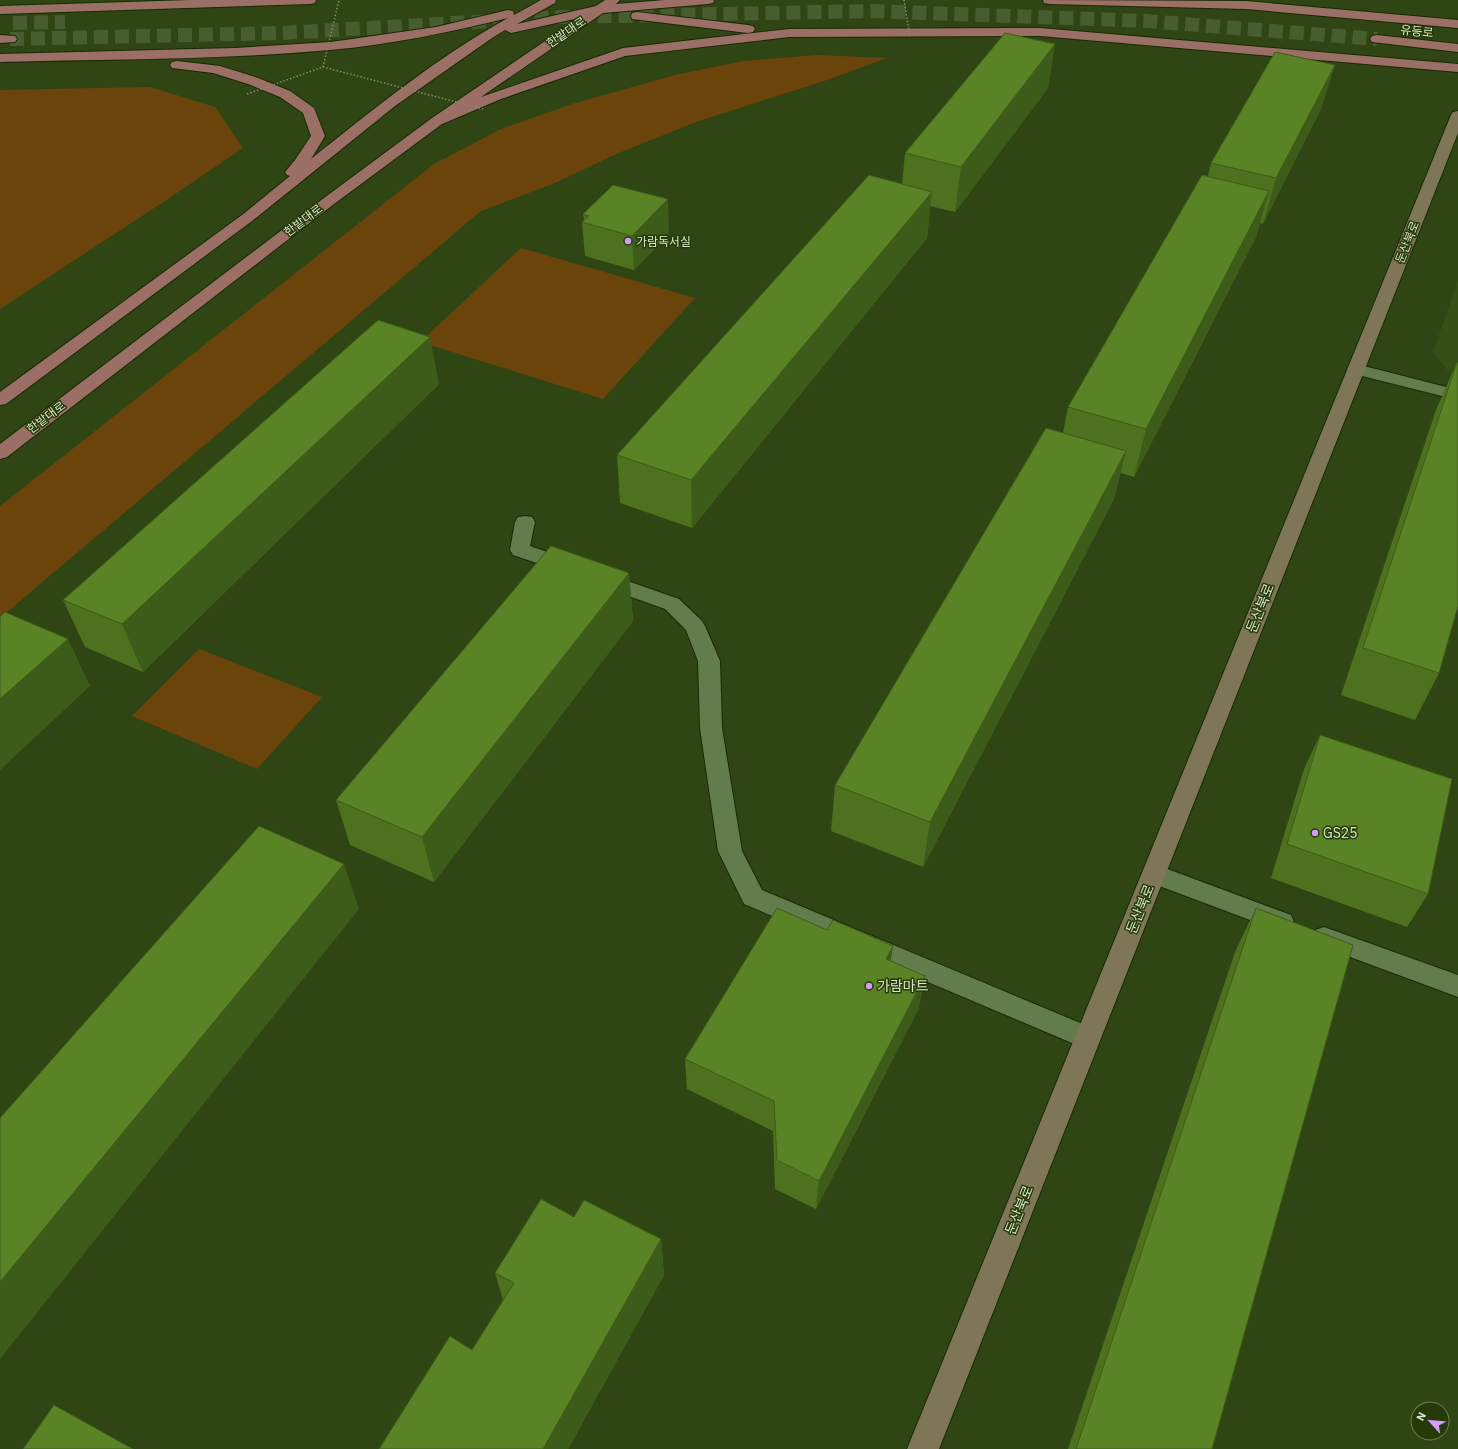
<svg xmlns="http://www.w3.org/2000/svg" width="1458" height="1449" viewBox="0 0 1458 1449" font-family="'IBM Plex Sans','Noto Sans KR',sans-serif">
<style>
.built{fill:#364f17}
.green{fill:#6b440c}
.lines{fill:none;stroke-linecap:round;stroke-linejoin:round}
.primary-tunnel{stroke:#485d2f;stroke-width:14;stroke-dasharray:14 7;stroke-linecap:butt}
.lane-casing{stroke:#192a05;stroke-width:2}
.street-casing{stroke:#192a05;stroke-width:2}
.secondary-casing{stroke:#192a05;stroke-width:2}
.primary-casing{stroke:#192a05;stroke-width:2}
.lane{fill:#637c4b;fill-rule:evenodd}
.street{fill:#637c4b;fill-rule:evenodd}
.secondary{fill:#7f7658;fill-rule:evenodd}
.primary{fill:#9b6f65;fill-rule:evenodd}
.path-bridge{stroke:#7d8f69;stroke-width:1.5;stroke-dasharray:1.5 2;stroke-linecap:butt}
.wall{fill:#4d711f}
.shaded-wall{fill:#3e5c19}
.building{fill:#598324;stroke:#3e5c19}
.poi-dot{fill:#d49cfc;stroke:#253a08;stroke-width:1.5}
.labels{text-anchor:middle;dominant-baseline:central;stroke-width:3;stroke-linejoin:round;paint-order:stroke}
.far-street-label{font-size:12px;fill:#d7e5ca;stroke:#253a08}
.far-poi-label{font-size:12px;fill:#d7e5ca;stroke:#253a08;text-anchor:start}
.street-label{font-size:14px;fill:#d7e5ca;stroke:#253a08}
.poi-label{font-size:14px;fill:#d7e5ca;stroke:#253a08;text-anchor:start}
</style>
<rect width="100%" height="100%" fill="#2f4514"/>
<path class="built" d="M1458 280V383L1433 352Z"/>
<path class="green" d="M816 55 887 58 824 81 696 122 616 154 555 183 481 211 0 618V506L434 164 501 129 572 104 675 75 743 61Z
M150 87 215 107 243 148 165 201 0 309V90Z
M521 248 695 298 603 399 420 342Z
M199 649 322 697 257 769 132 716Z"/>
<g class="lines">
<path class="primary-tunnel" d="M13 23 65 22
M10 39 281 33 562 17 874 11 1146 21 1377 39"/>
<defs>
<path id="lane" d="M525 516 532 517 535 522 530 546 576 562 579 567 576 572 569 574 513 555 510 550 515 522 518 517Z
M602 572 679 599 702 621 705 626 720 661 722 728 742 851 762 890 1097 1030 1101 1038 1097 1046 1088 1050 1079 1046 744 904 718 851 700 728 698 661 686 630 665 609 595 584 592 579 595 574Z
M1154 864 1291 915 1294 922 1291 929 1282 932 1146 881 1142 874 1146 867Z
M1324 927 1458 975V997L1315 944 1312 937 1315 930Z"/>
<path id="street" d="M1356 364 1458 390V400L1350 373 1347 369 1350 365Z"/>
<path id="secondary" d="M1458 111V133L939 1449H907L1451 115 1453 112Z"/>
<path id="primary" d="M191 0H316L315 3 310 4 0 14V6Z
M541 0H556L555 3 517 24 596 6 605 0H620L616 4 665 0H714L713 3 708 4 603 13 481 97 623 48 789 29 1040 28 1458 64V72L1040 36 789 37 625 56 501 99 442 124 334 204 7 457 0 459V444L324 198 432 118 579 18 511 33 505 30 492 38 395 106 252 221 6 404 0 405V392L242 215 290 176 287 175 285 172 295 160 311 136 303 113 280 97 248 84 213 73 172 68 170 65 172 62 177 61 220 66 258 78 290 91 314 108 325 136 311 159C374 109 437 57 508 18 450 32 390 45 330 50 220 60 110 59 0 62V54L235 48 331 42 436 27 508 10 513 11 514 15Z
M1043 0 1246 1 1458 20V28L1246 9 1049 4 1044 3Z
M637 12 748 25 753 26 755 29 753 32 748 33 632 19 631 16 632 13Z
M0 35 15 36 17 39 15 42 0 43Z
M1377 35 1458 44V52L1372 42 1370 39 1372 36Z"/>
</defs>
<use href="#lane" class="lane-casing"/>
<use href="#street" class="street-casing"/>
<use href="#secondary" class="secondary-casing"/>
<use href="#primary" class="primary-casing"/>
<use href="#lane" class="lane"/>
<use href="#street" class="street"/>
<use href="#secondary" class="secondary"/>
<use href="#primary" class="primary"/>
<path class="path-bridge" d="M904 0 910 38
M323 67 483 109
M247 94 323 67 339 0"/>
</g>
<path class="wall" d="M1055 44 1048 88 955 212 930 206 927 238 692 528 620 503 617 455 902 184 905 153Z
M1335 65 1321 109 1263 224 1260 223 1256 237 1134 477 1120 473 1114 499 923 867 831 831 835 785 1063 433 1068 407 1208 176 1211 163Z
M583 214 669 234 634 270 585 256 582 222 584 220Z
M1457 362 1439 673 1415 720 1341 695 1436 410Z
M439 384 143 672 85 647 63 600Z
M629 573 633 621 434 882 350 845 336 800Z
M1320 735 1428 894 1407 927 1271 878 1304 769Z
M1256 908 1212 1449H1068L1235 952Z
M827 930 893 946 890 961 919 1008 816 1209 775 1189 773 1131 687 1089 685 1059Z
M574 1217 661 1239 664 1275 568 1449H379L472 1350 503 1300 495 1273Z"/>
<path class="shaded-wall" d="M1055 44 1048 88 955 212 961 167Z
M1335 65 1321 109 1263 224 1276 178Z
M1269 191 1256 237 1134 477 1146 429Z
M932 192 927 238 692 528 691 480Z
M668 199 669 234 634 270 632 236Z
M430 337 439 384 143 672 122 624Z
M1126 451 1114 499 923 867 930 822Z
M629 573 633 621 434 882 422 837Z
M68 639 90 686 0 770V699Z
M344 864 359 909 0 1359V1282Z
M893 946 888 978 886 959Z
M925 976 919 1008 816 1209 819 1181Z
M661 1239 664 1275 568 1449H543Z"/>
<path class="building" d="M1005 33 1055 44 961 167 905 153Z
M1275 52 1335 65 1276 178 1211 163Z
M869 175 932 192 691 480 617 455Z
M1202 175 1269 191 1146 429 1068 407Z
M613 185 668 199 632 236 582 222 589 216 583 214Z
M378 320 430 337 122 624 63 600Z
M1457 362 1458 363V606L1439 673 1363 648Z
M1046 428 1126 451 930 822 835 785Z
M551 546 629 573 422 837 336 800Z
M5 612 68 639 0 699V617Z
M1320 735 1452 779 1428 894 1287 844Z
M259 826 344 864 0 1282V1118Z
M777 908 827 930 833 920 893 946 886 959 925 976 819 1181 777 1160 774 1101 685 1059Z
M1256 908 1353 945 1212 1449H1076Z
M541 1199 574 1217 584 1200 661 1239 543 1449H379L450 1336 472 1350 514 1283 495 1273Z
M54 1405 133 1449H23Z"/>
<g class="poi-dot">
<circle cx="628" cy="241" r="4"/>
<circle cx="1315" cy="833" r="4"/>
<circle cx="869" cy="986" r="4"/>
</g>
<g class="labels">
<g class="far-street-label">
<text transform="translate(1417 31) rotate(6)">유등로</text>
<text transform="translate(566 32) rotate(-34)">한밭대로</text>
<text transform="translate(303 220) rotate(-37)">한밭대로</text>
<text transform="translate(1407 242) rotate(-68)">둔산북로</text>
<text transform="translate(46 417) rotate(-37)">한밭대로</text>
</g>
<g class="far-poi-label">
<text x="636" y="241">가람독서실</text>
</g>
<g class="street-label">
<text transform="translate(1260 608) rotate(-68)">둔산북로</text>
<text transform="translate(1140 909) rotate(-68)">둔산북로</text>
<text transform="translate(1019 1210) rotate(-68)">둔산북로</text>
</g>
<g class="poi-label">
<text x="1323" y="833">GS25</text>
<text x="877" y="986">가람마트</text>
</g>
</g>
<g transform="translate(1430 1421) rotate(297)"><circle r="19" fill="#253a08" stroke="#6c7e56"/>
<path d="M0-3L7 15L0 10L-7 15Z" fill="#d49cfc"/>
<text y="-6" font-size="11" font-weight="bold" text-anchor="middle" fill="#d7e5ca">N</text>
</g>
</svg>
